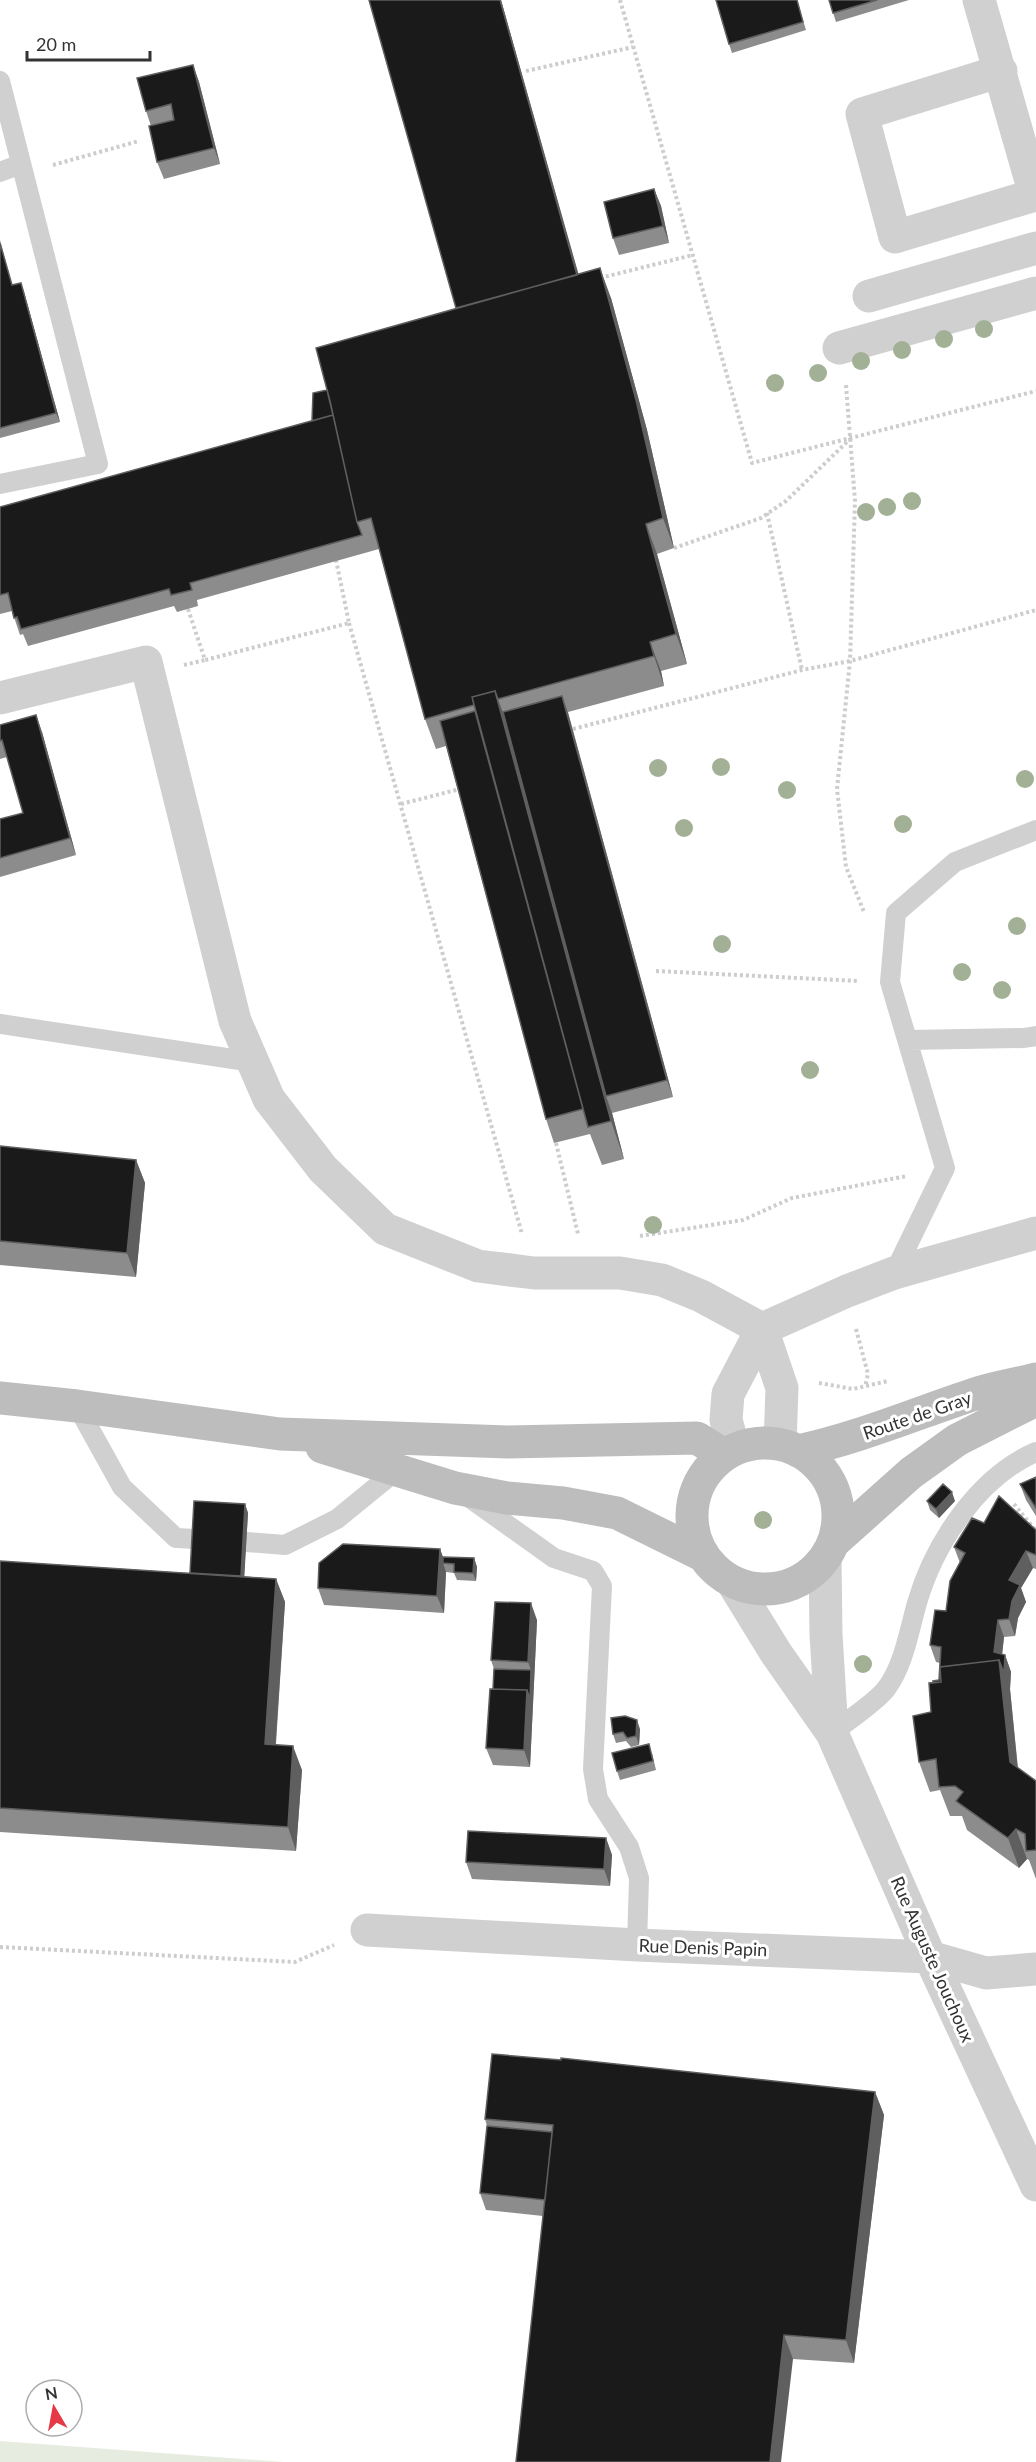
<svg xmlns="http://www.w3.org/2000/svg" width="1036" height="2462" viewBox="0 0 1036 2462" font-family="Lato,sans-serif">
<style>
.green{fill:#e6ecdf}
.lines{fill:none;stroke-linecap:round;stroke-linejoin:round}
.path{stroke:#cdcdcd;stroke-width:4;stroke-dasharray:3 3;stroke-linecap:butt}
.lane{stroke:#d0d0d0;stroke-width:20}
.street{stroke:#d0d0d0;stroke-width:33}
.secondary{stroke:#bdbdbd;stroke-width:33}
.tree{fill:#a2b095}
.wall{fill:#8c8c8c}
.shaded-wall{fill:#5f5f5f}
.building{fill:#1a1a1a;stroke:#5f5f5f;stroke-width:1.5}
.labels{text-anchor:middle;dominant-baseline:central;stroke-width:6;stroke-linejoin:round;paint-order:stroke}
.street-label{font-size:18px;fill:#333;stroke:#fff}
</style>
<rect width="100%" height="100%" fill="#fff"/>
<path class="green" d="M0 2441 283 2462H0Z"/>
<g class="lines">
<path class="path" d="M620 0 752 463 1036 391
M526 71 633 47
M53 165 139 141
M600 278 693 255
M846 385 855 501 850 661 837 789 846 867 864 912
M767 513 802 670
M674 548 761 518 786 501 850 439
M188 609 205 660 349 623 336 560
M349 623 522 1234
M184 665 205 660
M573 729 802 670 850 661 1036 610
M401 804 460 789
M656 971 859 981
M556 1143 578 1234
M640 1236 743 1220 792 1198 907 1176
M856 1329 868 1374 865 1387
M819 1383 853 1389 888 1381
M1014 1504 1036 1531
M0 1947 295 1962 334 1945"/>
<path class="lane" d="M0 81 98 464 0 484
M0 172 21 164
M0 1024 253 1062
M908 1040 1024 1038 1036 1036
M894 1273 945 1168 890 982 896 913 955 862 1036 830
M77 1406 122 1487 176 1538 195 1539
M467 1496 554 1558 593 1571 602 1586 593 1769 598 1799 629 1847 639 1878 637 1945
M247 1542 285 1545 337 1519 397 1470
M832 1733C847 1721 875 1703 886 1689 904 1665 909 1631 917 1603 934 1544 978 1477 1036 1452"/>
<path class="street" d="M979 0 1035 195 895 237 862 114 1001 71
M869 296 1036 248
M839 348 1036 293
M0 698 146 662 235 1021 269 1099 323 1169 385 1229 478 1266 534 1273H620L662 1280 701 1296 762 1329 782 1388 780 1444
M734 1449 726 1420 728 1394 762 1329 847 1291 894 1273 1036 1233
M825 1559 826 1634 832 1733
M733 1583 776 1653 832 1733 930 1957 1036 2185
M367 1930 637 1945 930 1957 986 1973 1036 1969"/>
<path class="secondary" d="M0 1398 77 1406 280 1434 508 1442 697 1438 724 1455
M692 1516a73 73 0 1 1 146 0a73 73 0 1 1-146 0Z
M322 1447 455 1488 507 1498 563 1503 617 1513 702 1555
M798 1451C862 1437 917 1413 978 1393 997 1387 1017 1384 1036 1379
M835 1541 911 1473 957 1440 1036 1400"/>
</g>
<g class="tree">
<circle cx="984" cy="329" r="9"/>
<circle cx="944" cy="339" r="9"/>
<circle cx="902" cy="350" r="9"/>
<circle cx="861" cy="361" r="9"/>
<circle cx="818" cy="373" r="9"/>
<circle cx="775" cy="383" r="9"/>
<circle cx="912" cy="501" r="9"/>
<circle cx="887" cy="507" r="9"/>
<circle cx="866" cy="512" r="9"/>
<circle cx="721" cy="767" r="9"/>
<circle cx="658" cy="768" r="9"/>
<circle cx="1025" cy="779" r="9"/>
<circle cx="787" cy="790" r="9"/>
<circle cx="903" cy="824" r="9"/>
<circle cx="684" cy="828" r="9"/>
<circle cx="1017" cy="926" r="9"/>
<circle cx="722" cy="944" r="9"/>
<circle cx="962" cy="972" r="9"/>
<circle cx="1002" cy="990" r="9"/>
<circle cx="810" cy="1070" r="9"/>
<circle cx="653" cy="1225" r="9"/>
<circle cx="763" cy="1520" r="9"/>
<circle cx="863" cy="1664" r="9"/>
</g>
<path class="wall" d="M369 0H501L578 274 611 298 647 430 674 548 657 554 687 664 661 671 664 686 568 712 673 1097 612 1113 624 1159 602 1165 590 1134 554 1143 546 1119 446 746 436 749 425 719 379 549 197 600 198 606 177 612 174 606 28 646 23 634 20 635 12 611 0 614V507L312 421 327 390 456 308Z
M797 0 806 30 732 53 729 44Z
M829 0H909L836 22Z
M193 65 199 82 220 164 164 179 157 162 151 126 146 111Z
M654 189 661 206 669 243 619 255 613 238Z
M0 240 12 285 21 283 24 292 60 422 0 438Z
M0 725 42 732 76 855 0 877V819L23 813 7 757 0 759Z
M0 1146 136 1160 145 1183 136 1277 0 1265Z
M1036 1477V1516L1026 1500 1020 1484Z
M927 1501H955L939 1518 930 1510Z
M245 1504 248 1513 244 1576 276 1579 285 1602 276 1744 302 1770 296 1851 0 1832V1561L190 1573Z
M984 1523 1036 1530V1569L1033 1568 1021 1588 1026 1602 1018 1618 1015 1636 1004 1637 1002 1654 1005 1655 1011 1672 1010 1689 1018 1768 1036 1781V1879L1029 1860 1027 1859 1019 1868 967 1830 962 1816H950L940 1790 930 1792 919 1762 931 1712 933 1683 939 1680 940 1663 936 1662 930 1645 946 1611 960 1563 954 1547Z
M440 1549 443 1557 474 1558 477 1567 476 1581 457 1580 454 1573 446 1572 444 1613 324 1605 318 1588Z
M537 1620 530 1767 493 1765 486 1748 493 1689 494 1669 491 1660Z
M640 1729 639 1745 631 1747 626 1741 616 1743 613 1734Z
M652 1753 656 1770 620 1780 617 1771Z
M606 1838 612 1855 610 1886 472 1879 466 1862Z
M561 2060 875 2092 884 2115 854 2363 793 2359 543 2216 486 2210 480 2193 487 2126 485 2119Z"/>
<path class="shaded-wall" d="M500 0H501L587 304 580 287Z
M193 65 199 82 220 164 214 148Z
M654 189 661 206 669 243 663 226Z
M600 268 611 298 647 430 674 548 663 518Z
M21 283 24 292 60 422 56 413Z
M646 524 657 554 687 664 676 634Z
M650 642 661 671 664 686 654 656Z
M495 691 509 729 606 1096 612 1113 624 1159 611 1121Z
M562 696 568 713 673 1097 667 1080Z
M36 715 42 732 76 855 70 838Z
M136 1160 145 1183 136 1277 127 1253Z
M952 1492 955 1501 939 1518 936 1509Z
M245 1504 248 1513 243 1600 240 1591Z
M440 1549 445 1563H443L446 1572 444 1613 437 1596Z
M1026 1551 1033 1568 1021 1588 1026 1602 1018 1618 1015 1636 1009 1619V1580Z
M474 1558 477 1567 476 1581 473 1573Z
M276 1579 285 1602 274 1768 265 1744Z
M531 1603 537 1620 530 1767 524 1750 527 1690 531 1670 528 1662Z
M998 1620 1004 1637 1001 1664 1005 1655 1011 1672 1010 1689 1020 1792 1010 1762 994 1652Z
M637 1720 640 1729 639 1745 636 1736Z
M293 1746 302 1770 296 1851 288 1827Z
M1016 1829 1027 1859 1019 1868 1008 1838Z
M606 1838 612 1855 610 1886 604 1869Z
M875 2092 884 2115 854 2363 846 2340Z
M784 2335 793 2359 781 2462H770Z"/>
<path class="building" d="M369 0H500L577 275 456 308Z
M716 0H797L803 22 729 44Z
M829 0H877L833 13Z
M193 65 214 148 157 162 149 126 174 120 171 104 146 111 137 78Z
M654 189 663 226 613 238 604 202Z
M0 243 12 285 21 283 56 413 0 428Z
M600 268 636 400 663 518 646 524 676 634 650 642 654 656 498 699 495 691 472 697 474 705 425 719 371 518 357 522 330 401 316 348Z
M327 390 333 415 312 421 313 393Z
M333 415 357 522 362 535 190 583 192 590 171 595 169 589 21 629 17 617 14 618 8 593 0 595V507Z
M495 691 611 1121 588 1127 472 697Z
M562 696 667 1080 606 1096 503 712Z
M475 711 583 1109 546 1119 440 721Z
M36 715 70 838 0 858V819L23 813 2 740 0 741V725Z
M0 1146 136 1160 127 1253 0 1241Z
M1036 1477V1508L1020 1484Z
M943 1484 952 1492 936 1509 927 1501Z
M999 1496 1036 1530V1555L1026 1551 1009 1580 1020 1585 1012 1601 1009 1619 998 1620 994 1652 1005 1655 1004 1673 999 1660 940 1667 941 1682 933 1683V1681L939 1680 941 1647 930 1645 935 1610 946 1611 950 1581 965 1553 954 1547 972 1518 984 1523Z
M194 1501 245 1504 241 1576 190 1573Z
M343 1544 440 1549 437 1596 318 1588 319 1563Z
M443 1557 474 1558 473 1573 454 1572V1564L443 1563Z
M0 1561 276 1579 265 1744 293 1746 288 1827 0 1808Z
M495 1602 531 1603 528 1662 491 1660Z
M999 1660 1010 1762 1036 1781V1850L1026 1851 1025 1834 1016 1829 1008 1838 956 1801 963 1792 955 1786 939 1787 936 1759 919 1762 913 1716 931 1712 929 1683 941 1682 940 1667Z
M494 1669 531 1670 530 1699 527 1690 493 1689Z
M490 1689 527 1690 524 1750 486 1748Z
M625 1716 637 1720 636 1736 627 1738 623 1732 613 1734 611 1718Z
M649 1744 653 1761 617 1771 612 1753Z
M468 1831 606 1838 604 1869 466 1862Z
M492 2054 561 2060V2058L875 2092 846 2340 784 2335 770 2462H516L553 2125 485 2119Z
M487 2126 552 2132 545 2200 480 2193Z"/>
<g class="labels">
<g class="street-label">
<text transform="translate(917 1415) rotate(-19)">Route de Gray</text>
<text transform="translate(703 1947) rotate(2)">Rue Denis Papin</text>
<text transform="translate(933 1959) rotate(66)">Rue Auguste Jouchoux</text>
</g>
</g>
<g transform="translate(54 2408) rotate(350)"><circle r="28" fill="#ffffff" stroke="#adadad" stroke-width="1.5"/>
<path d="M0-4.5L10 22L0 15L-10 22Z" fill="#e63946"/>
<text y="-9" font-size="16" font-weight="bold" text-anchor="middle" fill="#333333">N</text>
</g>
<path d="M27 51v9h123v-9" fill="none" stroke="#333333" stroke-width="3"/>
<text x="36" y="51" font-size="18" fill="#333333" stroke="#ffffff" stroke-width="4.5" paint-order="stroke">20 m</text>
</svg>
